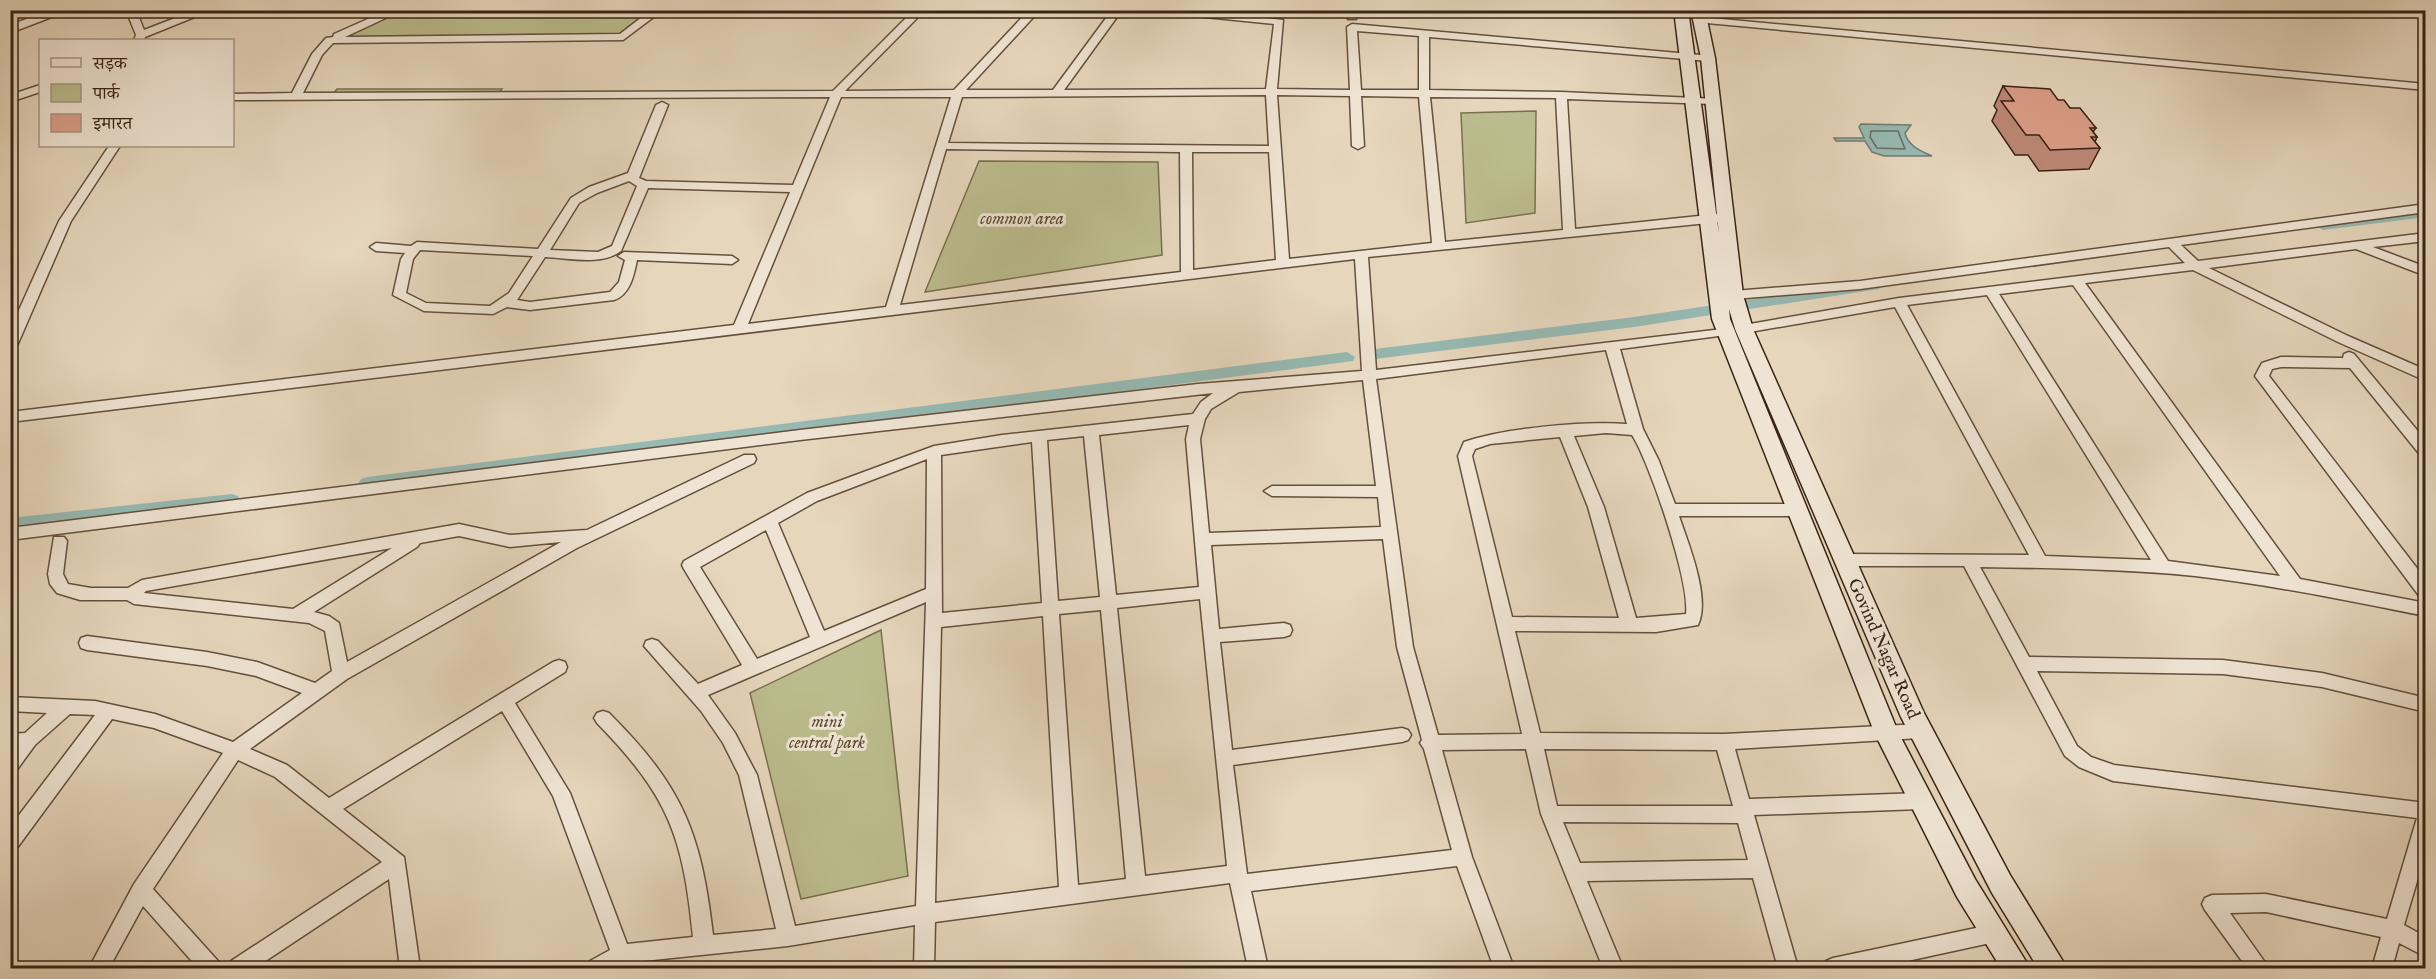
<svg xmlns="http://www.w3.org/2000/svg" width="2436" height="979" viewBox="0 0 2436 979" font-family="'IM FELL English','Noto Serif Devanagari',serif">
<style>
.green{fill:#bbbc8d;stroke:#7a7050;stroke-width:1.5}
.water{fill:#96b9b2;stroke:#707d72;stroke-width:1.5}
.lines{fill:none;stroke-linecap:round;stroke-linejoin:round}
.shore{stroke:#676e62;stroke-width:1.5}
.canal{fill:#96b9b2;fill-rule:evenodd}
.minor-casing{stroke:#64503d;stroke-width:3}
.tertiary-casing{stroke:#64503d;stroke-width:3}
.secondary-casing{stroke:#382413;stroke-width:3}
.minor{fill:#efe4d3;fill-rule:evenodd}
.tertiary{fill:#efe4d3;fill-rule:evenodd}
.secondary{fill:#efe4d3;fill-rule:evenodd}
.wall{fill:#bc8875;stroke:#382413;stroke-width:1.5}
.building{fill:#db9e88;stroke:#382413;stroke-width:1.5}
.labels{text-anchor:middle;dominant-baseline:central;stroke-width:6;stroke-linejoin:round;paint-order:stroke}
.park-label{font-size:18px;font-style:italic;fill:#594a32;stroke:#efe4d3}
.street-label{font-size:18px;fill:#382413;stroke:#efe4d3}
</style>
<rect width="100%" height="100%" fill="#e6d6bc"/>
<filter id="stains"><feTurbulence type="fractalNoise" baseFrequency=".00333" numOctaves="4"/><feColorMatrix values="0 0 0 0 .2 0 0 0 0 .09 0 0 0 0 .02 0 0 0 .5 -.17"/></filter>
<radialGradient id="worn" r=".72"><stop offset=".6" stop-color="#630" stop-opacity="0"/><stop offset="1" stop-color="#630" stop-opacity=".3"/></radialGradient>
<path class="green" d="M401 11H658L623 37 334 39Z
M337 89H502L497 95H332Z
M1536 111 1535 213 1466 223 1461 113Z
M979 161 1158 162 1162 255 925 292Z
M881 630 908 876 801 899 750 693Z"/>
<path class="water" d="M1861 124 1911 125 1905 133C1908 146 1921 151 1932 156H1884L1872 152 1865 141H1836L1834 138H1864L1859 127Z"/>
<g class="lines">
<path class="shore" d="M1871 131H1898L1905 149 1877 148 1870 137Z"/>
<path class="canal" d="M2426 209V217L2323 230 2316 226 2323 222Z
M1874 281 1879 283 1882 286 1879 289 1634 327 1375 359 1367 354 1375 349 1634 317Z
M1347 352 1355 357 1353 361 367 491 361 489 358 484 361 479 367 477Z
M232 494 238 496 241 501 238 506 232 508 10 532V518Z"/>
<defs>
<path id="minor" d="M126 10H136L144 30 196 10H212L145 37 144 40H134L136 35Z
M388 10H403L345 37 620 34 651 10H663L623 40 333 43 322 55 303 93 833 91 914 10H925L845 91 954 90 1029 10H1040L966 90H1053L1112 10H1122L1064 90 1266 89 1274 24 1165 13 1160 10H1198L1283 20 1277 89 1350 90 1347 27 1352 24 1712 56 1713 58 1708 61 1429 37V90L1561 92 1717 99V103L1713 104 1567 99 1575 229 1718 214 1724 218 1718 222 1368 257 1376 370 1731 328 1733 331 1726 335 1620 349 1643 429 1659 461 1675 504H1796L1801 506 1804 510 1801 514 1796 516H1679C1688 543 1711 598 1698 625L1656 632 1515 631 1540 733 1724 734 1920 724 1926 726 1929 731 1926 736 1920 738 1735 749 1749 799 1921 793 1927 795 1930 801 1927 807 1921 809 1754 815 1798 968H1778L1753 878 1587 881 1623 968H1603L1541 814 1526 749 1442 750 1472 857 1514 968H1494L1457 866 1251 891 1268 968H1248L1230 883 935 922 934 968H914L915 925 788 946 624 963 615 968H587L590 961 610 950 553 796 502 711 343 809 404 857 420 968H400L389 879 255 968H228L231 961 382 862 275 777 238 760 153 889 218 961 221 968H198L143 906 109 968H89L134 884 223 753 154 728 112 719 17 848 10 850V827L95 715 70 714 35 745 16 771 10 774V734L25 733 47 713 10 711V697L95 701 155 714 233 742 302 693 256 676 207 666 87 650 81 648 79 643 81 638 87 636 207 652 257 662 315 683 332 671 325 631 309 623 134 604 127 600H80L57 593 50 584 48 574 54 537H64L67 541 63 574 68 584 91 588H128L142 580 459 524 510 535 587 530 744 455H754L756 459 754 463 577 548 347 679 250 749 287 765 329 798 553 662 559 660 565 662 567 667 565 672 515 703 570 793 627 944 693 937C683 836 669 797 597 723L594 718 597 713 603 711 609 713C683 787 701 832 713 935L776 929 739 775 723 743 701 711 644 646 646 641 652 639 658 641 698 684 742 665 684 569 682 565 684 561 807 493 934 446 1002 435 1193 414 1201 402 1213 393 800 440 10 540V528L800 430 1198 384 1362 371 1355 259 10 422V412L734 325 790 192 648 188 621 251C601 266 570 258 545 257L517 300 530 302 610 292 619 282 625 260 618 256 624 252 732 256 738 260 732 264 637 260C634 275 630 295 614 300L530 310 507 307 493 314 424 311 393 295 401 259 405 253 376 251 370 247 376 243 411 246 417 242 538 249 571 198 589 187 628 173 656 105 662 102 668 105 639 178 646 181 793 185 830 97 232 100V94L292 93 312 54 326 38 333 37 334 34ZM1357 31 1419 36V90H1361ZM1266 95 1269 146 948 143 962 97ZM1277 95 1350 96 1352 146 1358 149 1364 146 1361 96 1419 97 1432 243 1289 259ZM841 97H951L886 307 748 324ZM1430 97 1556 98 1563 230 1445 242ZM946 149 1180 152 1181 272 900 305ZM1192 152H1269L1276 260 1193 270ZM629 181 637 186 612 246 598 252 550 250 579 203 597 193ZM420 250 533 256 509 293 490 306 426 303 406 293 413 259ZM1606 350 1627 424C1583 421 1505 428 1464 442L1458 456 1522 734 1438 735 1413 647 1376 379ZM1363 380 1376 486H1272L1264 491 1272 496 1378 497 1381 527 1209 533 1200 439 1205 419 1211 409 1239 392ZM1189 425 1186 439 1199 587 1116 595 1099 435ZM1606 433 1632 435C1650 463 1690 582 1686 614L1636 618 1604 507 1574 436ZM1084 436 1100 597 1058 601 1047 440ZM1560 437 1588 507 1619 618 1512 617 1472 456 1475 449 1490 444ZM1032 442 1042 603 942 613 941 455ZM927 459 926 589 824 631 778 523 817 501ZM766 530 810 637 757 659 700 567ZM459 536 510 547 561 542 347 662 339 623 329 616 314 612 417 547 420 543ZM1383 539 1397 647 1422 740 1420 743 1424 749 1452 850 1247 874 1233 765 1402 742 1408 740 1411 735 1408 730 1402 728 1232 750 1220 642 1284 637 1290 635 1292 630 1290 625 1284 623 1219 629 1211 545ZM392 548 293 609 144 593 146 591ZM1200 599 1227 866 1145 876 1117 608ZM926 602 916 906 795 926 757 775 735 733 708 695ZM1101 610 1126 879 1078 885 1059 614ZM1043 616 1059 887 935 903 941 627ZM1544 749 1717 750 1733 806H1557ZM1563 822 1738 823 1748 860 1580 863Z
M1346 10H1356V19H1348Z
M1700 17 2426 84V90L1696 22V18Z
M40 85V92L10 102V95Z
M109 146H120L71 221 17 346 10 350V330L59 221Z
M2426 204V212L2181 245 2198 261 2426 233V241L2373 247 2426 267V276L2356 249 2209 268 2348 336 2426 370V381L2338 342 2193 270 2085 283 2300 579 2426 603V616C2349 601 2273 585 2195 576 2124 569 2051 568 1980 567L2029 657 2223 660 2322 673 2426 698V712L2322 687 2223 674 2037 671 2077 746 2091 757 2114 765 2426 803V851L2404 925 2426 937V957L2399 943 2392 968H2372L2381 937 2266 912 2230 913 2269 968H2247L2205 910 2202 904 2205 898 2212 895 2266 894 2387 919 2417 818 2113 781 2079 767 2065 756 1964 566H1844L1838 564 1836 560 1838 556 1844 554 2029 555 1895 307 1744 333 1737 329 1744 325 1899 298 2185 263 2169 247 1860 289 1734 299 1728 295 1734 291 1860 281ZM2073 285 2280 576 2168 561 1999 294ZM1987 295 2151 560 2045 556 1907 305Z
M2349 352 2354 354 2426 441V457L2421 456 2350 368 2281 367 2272 369 2269 376 2426 580V599L2420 597 2255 376 2262 363 2281 357 2343 358 2344 354Z
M1995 924 2002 926 2005 933 2002 940 1995 942 1875 968H1823L1826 961 1833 958Z"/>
<path id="tertiary" d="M51 10H70L10 33V25Z"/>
<path id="secondary" d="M1674 10H1688L1719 234 1701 58 1691 10H1705L1715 58 1743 295 1753 329 1924 713 2010 875 2067 968H2038L1992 893 1901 717 1735 329 1729 309 1730 319 1898 732 1975 879 2030 968H2001L1957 897 1875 734 1712 319Z"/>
</defs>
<use href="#minor" class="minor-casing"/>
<use href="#tertiary" class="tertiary-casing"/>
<use href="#secondary" class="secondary-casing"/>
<use href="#minor" class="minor"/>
<use href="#tertiary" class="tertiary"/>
<use href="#secondary" class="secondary"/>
</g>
<path class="wall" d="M2003 86 2058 100 2070 108 2096 128 2093 132 2097 137 2095 142 2100 148 2089 169 2039 171 2028 155H2015L1992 121 1997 110 1994 106Z"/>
<path class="building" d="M2003 86 2050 89 2058 100H2064L2070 108H2080L2096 128H2090L2097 137H2091L2100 148 2050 150 2039 135H2026L2001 101H2014Z"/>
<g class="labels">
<g class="park-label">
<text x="1022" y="219">common area</text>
<text x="827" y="722">mini<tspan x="827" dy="21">central park</tspan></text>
</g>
<g class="street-label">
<text transform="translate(1883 649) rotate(66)">Govind Nagar Road</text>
</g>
</g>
<rect width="2436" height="979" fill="none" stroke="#e6d6bc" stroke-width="36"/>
<rect x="12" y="12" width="2412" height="955" fill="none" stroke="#382413" stroke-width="3"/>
<rect x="18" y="18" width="2400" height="943" fill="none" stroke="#382413" stroke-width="1.5"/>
<rect x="39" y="39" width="195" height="108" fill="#efe4d3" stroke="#a69786" stroke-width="1.5"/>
<rect x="51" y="58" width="30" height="9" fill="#efe4d3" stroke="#a69786" stroke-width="1.5"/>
<text x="93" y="69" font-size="18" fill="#382413">सड़क</text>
<rect x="51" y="84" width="30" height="18" fill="#bbbc8d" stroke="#a69786" stroke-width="1.5"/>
<text x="93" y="99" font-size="18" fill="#382413">पार्क</text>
<rect x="51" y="114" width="30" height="18" fill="#db9e88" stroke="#a69786" stroke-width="1.5"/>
<text x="93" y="129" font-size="18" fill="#382413">इमारत</text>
<rect width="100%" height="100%" filter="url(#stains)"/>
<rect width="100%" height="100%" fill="url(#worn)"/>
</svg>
